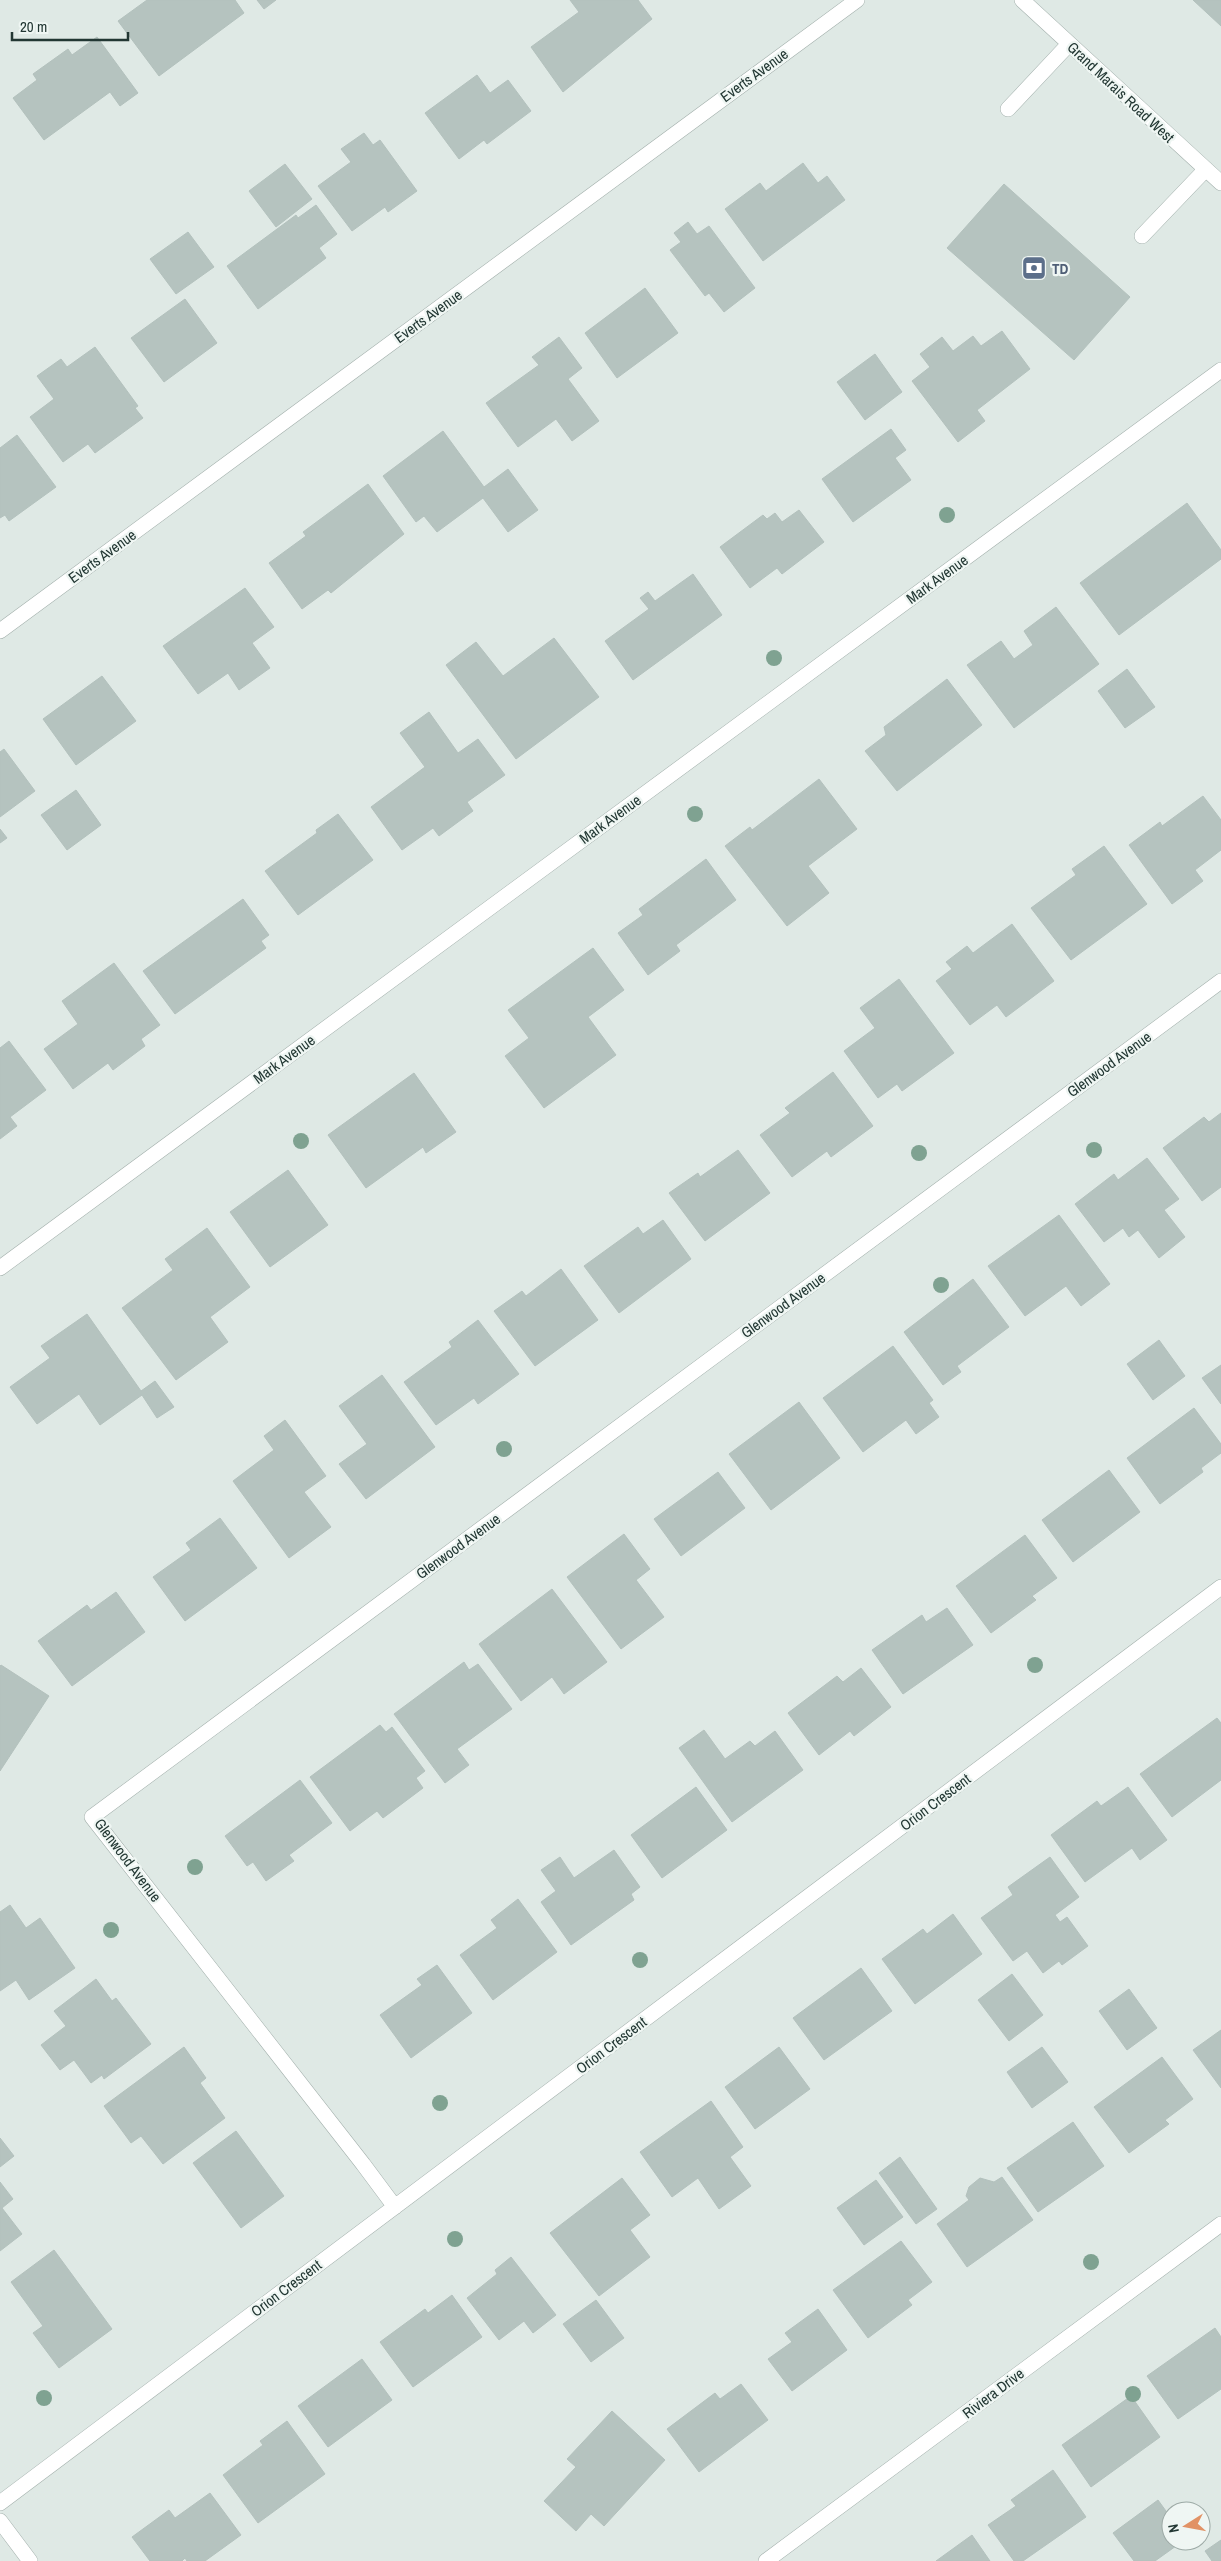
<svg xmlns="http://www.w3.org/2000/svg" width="1221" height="2561" viewBox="0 0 1221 2561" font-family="'Archivo Narrow',sans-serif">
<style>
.building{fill:#b5c3bf;stroke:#b3c1bd}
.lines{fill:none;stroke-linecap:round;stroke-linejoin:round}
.minor-casing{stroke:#a3b0ac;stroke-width:16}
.minor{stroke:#fff;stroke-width:15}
.tree{fill:#7fa291}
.labels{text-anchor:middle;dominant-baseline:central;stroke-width:4.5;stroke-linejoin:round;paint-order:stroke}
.street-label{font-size:15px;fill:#223733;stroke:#eff6f3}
.service-label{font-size:15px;font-weight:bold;fill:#4e5e75;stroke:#eff6f3;text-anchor:start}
</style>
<rect width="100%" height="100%" fill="#dfe9e5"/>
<path class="building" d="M147 0H235L244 13 159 76 118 21Z
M257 0H276L264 9Z
M570 0H638L652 19 563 92 531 47 579 12Z
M1193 0H1221V26Z
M97 37 138 93 120 106 110 92 44 140 13 98 37 80 33 74 68 49 72 55Z
M477 75 490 93 508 80 531 111 487 144 484 140 459 159 425 113Z
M364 133 373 145 380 140 417 191 388 212 385 207 352 231 318 186 351 162 341 149Z
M803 163 818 183 827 176 845 200 763 261 725 209 760 183 766 191Z
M285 164 312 199 276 227 249 191Z
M1004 184 1130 297 1074 360 947 248Z
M316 205 337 234 319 248 326 258 258 309 227 266 296 215 298 218Z
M688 222 697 234 709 226 755 288 724 312 709 293 705 296 670 250 681 242 674 233Z
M188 232 214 267 176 294 150 259Z
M645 288 678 333 617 378 585 333Z
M185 299 217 343 164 382 131 338Z
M1002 331 1030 369 977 410 985 421 958 442 912 381 930 367 920 354 942 337 953 351 973 336 981 346Z
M559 337 582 368 568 379 599 421 572 441 556 419 518 447 486 403 539 365 532 357Z
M95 347 138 406 135 408 143 418 95 453 88 444 63 462 30 417 54 399 37 376 61 359 67 367Z
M875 354 902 392 865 420 837 382Z
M891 429 906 450 895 458 911 480 853 522 822 479Z
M443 431 484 487 508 469 538 510 508 532 483 498 437 532 424 516 416 522 383 476Z
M17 435 56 487 9 521 5 515 0 518V448Z
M368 484 404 534 331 593 328 590 302 609 269 563 306 536 303 532Z
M1187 503 1221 550V559L1119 635 1080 583Z
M799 510 824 542 782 574 777 568 750 588 720 547 763 515 767 519 775 513 782 522Z
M693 574 722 615 633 680 605 641 649 609 640 598 648 592 655 601Z
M245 588 274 627 252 643 270 668 239 690 228 673 198 694 163 646Z
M1056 607 1099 664 1014 728 967 665 1001 641 1014 659 1033 645 1024 631Z
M554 638 599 697 516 759 446 665 476 642 503 676Z
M1127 669 1155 707 1125 728 1098 691Z
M102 676 136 721 76 765 43 719Z
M947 679 982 725 897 791 865 751 886 735 884 727Z
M429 712 458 753 478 739 505 775 467 802 473 811 439 836 433 828 402 850 371 807 425 767 400 733Z
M4 749 35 791 0 817V752Z
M819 779 857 829 808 866 829 893 787 926 725 846 750 827 752 830Z
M76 790 101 825 67 850 41 815Z
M1203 796 1221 820V850L1195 870 1203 881 1172 904 1129 845 1160 822 1162 826Z
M338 814 373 860 298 915 265 871 317 833 316 830Z
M0 829 7 838 0 843Z
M1104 846 1147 904 1071 960 1031 908 1076 875 1072 869Z
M706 859 736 900 676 945 680 951 648 975 618 933 643 915 639 909Z
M243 899 269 935 261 941 266 948 175 1014 143 971Z
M1012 924 1054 981 1006 1017 997 1005 970 1025 936 981 952 969 946 962 967 946 973 953Z
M593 948 624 990 588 1017 616 1055 544 1108 505 1056 529 1038 508 1010Z
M114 963 160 1025 141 1039 145 1046 113 1070 108 1063 73 1089 44 1049 78 1024 62 1001Z
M899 979 954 1053 902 1091 897 1084 878 1098 844 1051 875 1028 860 1008Z
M9 1041 46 1090 10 1117 17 1126 0 1139V1048Z
M833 1072 873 1126 831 1157 827 1151 792 1177 760 1135 790 1113 785 1108Z
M414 1073 456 1132 426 1153 423 1147 366 1188 328 1135Z
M1221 1113V1187L1202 1201 1163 1148 1204 1117 1209 1122Z
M738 1150 770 1193 705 1241 669 1193 698 1173 700 1177Z
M1147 1158 1179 1199 1164 1210 1185 1237 1159 1258 1138 1230 1129 1237 1123 1228 1104 1242 1075 1204 1114 1174 1118 1180Z
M288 1170 328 1225 270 1267 230 1212Z
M1059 1215 1110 1284 1081 1306 1066 1286 1025 1316 988 1266Z
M663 1220 691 1259 619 1313 584 1266 638 1227 643 1234Z
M207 1228 250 1287 210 1317 228 1342 176 1380 122 1308 173 1270 165 1259Z
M561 1269 598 1320 535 1366 494 1311 522 1291 526 1296Z
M973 1279 1009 1327 957 1366 961 1372 943 1385 904 1332Z
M87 1314 141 1391 155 1381 174 1407 157 1418 142 1395 100 1425 79 1394 37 1424 10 1387 50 1358 41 1346Z
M478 1320 519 1374 478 1404 474 1398 436 1425 404 1382 452 1347 449 1342Z
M1159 1340 1185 1376 1153 1400 1127 1364Z
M893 1346 933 1400 929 1403 939 1417 916 1434 906 1420 863 1452 823 1398Z
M1221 1365V1404L1202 1378Z
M382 1375 435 1447 366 1499 339 1464 367 1444 339 1406Z
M799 1402 840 1458 771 1510 729 1454Z
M1194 1408 1221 1444V1453L1201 1468 1203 1472 1160 1504 1127 1458Z
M285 1420 326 1476 304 1492 331 1527 289 1558 233 1481 274 1450 264 1436Z
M1109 1470 1140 1512 1073 1562 1042 1520Z
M718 1472 745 1508 681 1556 654 1519Z
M220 1518 257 1568 185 1621 153 1577 191 1550 186 1543Z
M624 1534 650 1569 636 1580 664 1617 621 1649 567 1577Z
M1025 1535 1057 1578 1032 1596 1036 1600 991 1633 956 1586Z
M552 1589 607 1662 564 1694 552 1677 521 1701 479 1644Z
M116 1592 145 1632 72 1686 38 1641 87 1605 91 1610Z
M947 1608 973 1645 903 1694 872 1650 922 1615 926 1622Z
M464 1662 469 1670 478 1664 512 1709 457 1749 469 1765 445 1783 394 1714Z
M1 1665 49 1696 0 1771V1666Z
M861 1668 891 1707 854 1736 850 1731 819 1755 788 1713 837 1676 843 1682Z
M1217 1718 1221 1723V1780L1172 1817 1140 1774Z
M380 1725 386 1732 392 1727 425 1771 416 1778 423 1788 383 1818 377 1811 350 1831 310 1777Z
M704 1730 725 1759 750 1741 755 1746 775 1731 803 1770 732 1822 679 1748Z
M300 1780 332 1823 289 1855 294 1861 266 1881 253 1862 247 1866 225 1836Z
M696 1787 727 1830 662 1878 631 1835Z
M1128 1787 1167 1840 1140 1860 1132 1848 1085 1882 1051 1835 1097 1801 1101 1806Z
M614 1850 640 1887 631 1894 634 1900 571 1945 541 1902 556 1891 541 1870 560 1857 574 1878Z
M1050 1857 1079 1897 1055 1915 1060 1922 1067 1917 1088 1946 1062 1965 1059 1961 1043 1973 1027 1951 1013 1961 981 1918 1013 1895 1008 1887Z
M518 1899 557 1952 493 2000 460 1955 497 1928 491 1920Z
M10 1905 26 1928 40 1918 75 1968 29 2000 16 1980 0 1991V1912Z
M953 1914 982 1954 915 2004 882 1959 923 1929 927 1934Z
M437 1965 472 2013 411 2058 380 2015 422 1985 417 1979Z
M861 1968 892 2011 824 2060 793 2018Z
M1012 1974 1043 2015 1009 2041 978 2000Z
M96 1979 112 2001 116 1998 151 2044 104 2079 102 2075 91 2083 74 2060 60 2070 41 2045 66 2026 54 2011Z
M1129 1989 1157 2028 1127 2050 1099 2011Z
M1221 2030V2088L1193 2050Z
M184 2047 206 2078 200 2083 225 2118 163 2164 141 2136 131 2143 104 2106Z
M779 2047 810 2089 755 2129 725 2087Z
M1042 2047 1068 2082 1032 2108 1007 2072Z
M1162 2057 1193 2099 1165 2120 1169 2124 1129 2153 1094 2107Z
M711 2101 743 2147 730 2157 751 2186 719 2209 698 2178 672 2197 640 2152Z
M1073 2122 1104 2166 1038 2212 1007 2168Z
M236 2131 284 2196 241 2228 193 2163Z
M0 2138 14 2156 0 2167Z
M900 2157 937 2209 916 2224 879 2173Z
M1002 2177 1033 2220 967 2267 937 2224 969 2200 966 2196 969 2187 980 2178 994 2182Z
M622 2178 650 2215 630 2230 650 2257 599 2296 550 2233Z
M876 2180 903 2217 864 2245 837 2208Z
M0 2182 13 2199 2 2208 22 2234 0 2251Z
M901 2241 932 2282 908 2300 912 2305 868 2338 833 2290Z
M54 2250 112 2329 59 2368 33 2333 43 2326 11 2282Z
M511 2257 556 2315 533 2333 524 2321 499 2340 467 2298 497 2274 495 2270Z
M452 2295 482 2337 413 2387 380 2342 425 2309 428 2313Z
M596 2300 624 2338 591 2362 563 2324Z
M818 2309 847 2350 792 2391 768 2359 792 2342 785 2333Z
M1215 2328 1221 2337V2389L1178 2419 1147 2376Z
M362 2359 392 2400 328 2447 298 2406Z
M741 2384 768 2420 699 2472 667 2429 715 2393 720 2399Z
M1131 2396 1160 2437 1091 2487 1062 2445Z
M612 2411 665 2460 604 2526 591 2514 576 2531 544 2501 576 2467 567 2459Z
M287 2421 325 2474 258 2523 223 2475 263 2445 260 2441Z
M1053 2470 1086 2517 1023 2561H1014L988 2525 1016 2506 1011 2500Z
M210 2493 241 2535 205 2561H187L185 2558 182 2561H150L132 2537 169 2510 175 2518Z
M1158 2500 1171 2518V2541H1183L1155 2561H1134L1113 2533Z
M972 2535 990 2561H936Z
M1221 2540V2561H1212L1205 2551Z"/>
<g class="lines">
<defs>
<path id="minor" d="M1022 0 1221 183
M1008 109 1069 44
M1142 236 1206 169
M0 631 857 0
M0 1268 1221 370
M395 2207 363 2164 92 1817 1221 981
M0 2503 1221 1587
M0 2521 30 2561
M766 2561 1221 2224"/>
</defs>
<use href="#minor" class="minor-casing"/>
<use href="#minor" class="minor"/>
</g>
<g class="tree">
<circle cx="947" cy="515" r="8"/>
<circle cx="774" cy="658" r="8"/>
<circle cx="695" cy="814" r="8"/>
<circle cx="301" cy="1141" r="8"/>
<circle cx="1094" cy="1150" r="8"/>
<circle cx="919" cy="1153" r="8"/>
<circle cx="941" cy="1285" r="8"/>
<circle cx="504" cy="1449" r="8"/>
<circle cx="1035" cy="1665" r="8"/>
<circle cx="195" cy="1867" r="8"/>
<circle cx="111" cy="1930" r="8"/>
<circle cx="640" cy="1960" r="8"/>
<circle cx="440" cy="2103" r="8"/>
<circle cx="455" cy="2239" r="8"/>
<circle cx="1091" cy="2262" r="8"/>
<circle cx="1133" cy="2394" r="8"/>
<circle cx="44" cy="2398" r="8"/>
</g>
<defs>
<symbol id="bank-square" viewBox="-11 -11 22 22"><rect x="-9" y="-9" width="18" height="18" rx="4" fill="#5c6f8a" stroke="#eff6f3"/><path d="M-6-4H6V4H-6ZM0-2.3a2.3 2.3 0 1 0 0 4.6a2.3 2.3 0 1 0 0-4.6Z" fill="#fff"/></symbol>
</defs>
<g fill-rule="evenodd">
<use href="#bank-square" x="1020" y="254" width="28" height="28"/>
</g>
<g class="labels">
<g class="street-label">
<text transform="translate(754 75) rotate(-36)">Everts Avenue</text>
<text transform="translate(1121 92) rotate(43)">Grand Marais Road West</text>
<text transform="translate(428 316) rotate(-36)">Everts Avenue</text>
<text transform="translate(102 556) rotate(-36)">Everts Avenue</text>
<text transform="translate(937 579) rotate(-36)">Mark Avenue</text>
<text transform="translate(610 819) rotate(-36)">Mark Avenue</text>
<text transform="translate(284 1059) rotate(-36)">Mark Avenue</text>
<text transform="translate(1109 1064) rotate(-36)">Glenwood Avenue</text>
<text transform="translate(783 1305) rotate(-36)">Glenwood Avenue</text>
<text transform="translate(458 1546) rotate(-36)">Glenwood Avenue</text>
<text transform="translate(935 1802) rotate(-37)">Orion Crescent</text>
<text transform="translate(128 1860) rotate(53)">Glenwood Avenue</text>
<text transform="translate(611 2045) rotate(-37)">Orion Crescent</text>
<text transform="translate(286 2288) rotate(-37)">Orion Crescent</text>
<text transform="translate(993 2393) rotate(-37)">Riviera Drive</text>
</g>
<g class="service-label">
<text x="1052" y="268">TD</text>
</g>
</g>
<g transform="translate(1186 2526) rotate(259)"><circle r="24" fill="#eff6f3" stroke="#9daaa6"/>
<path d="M0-4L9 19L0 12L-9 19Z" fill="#e19265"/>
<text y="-8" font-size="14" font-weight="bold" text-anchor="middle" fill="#223733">N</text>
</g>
<path d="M12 32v8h116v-8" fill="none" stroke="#223733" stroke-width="2.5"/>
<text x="20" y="32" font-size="15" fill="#223733" stroke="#eff6f3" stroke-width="4" paint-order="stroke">20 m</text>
</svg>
